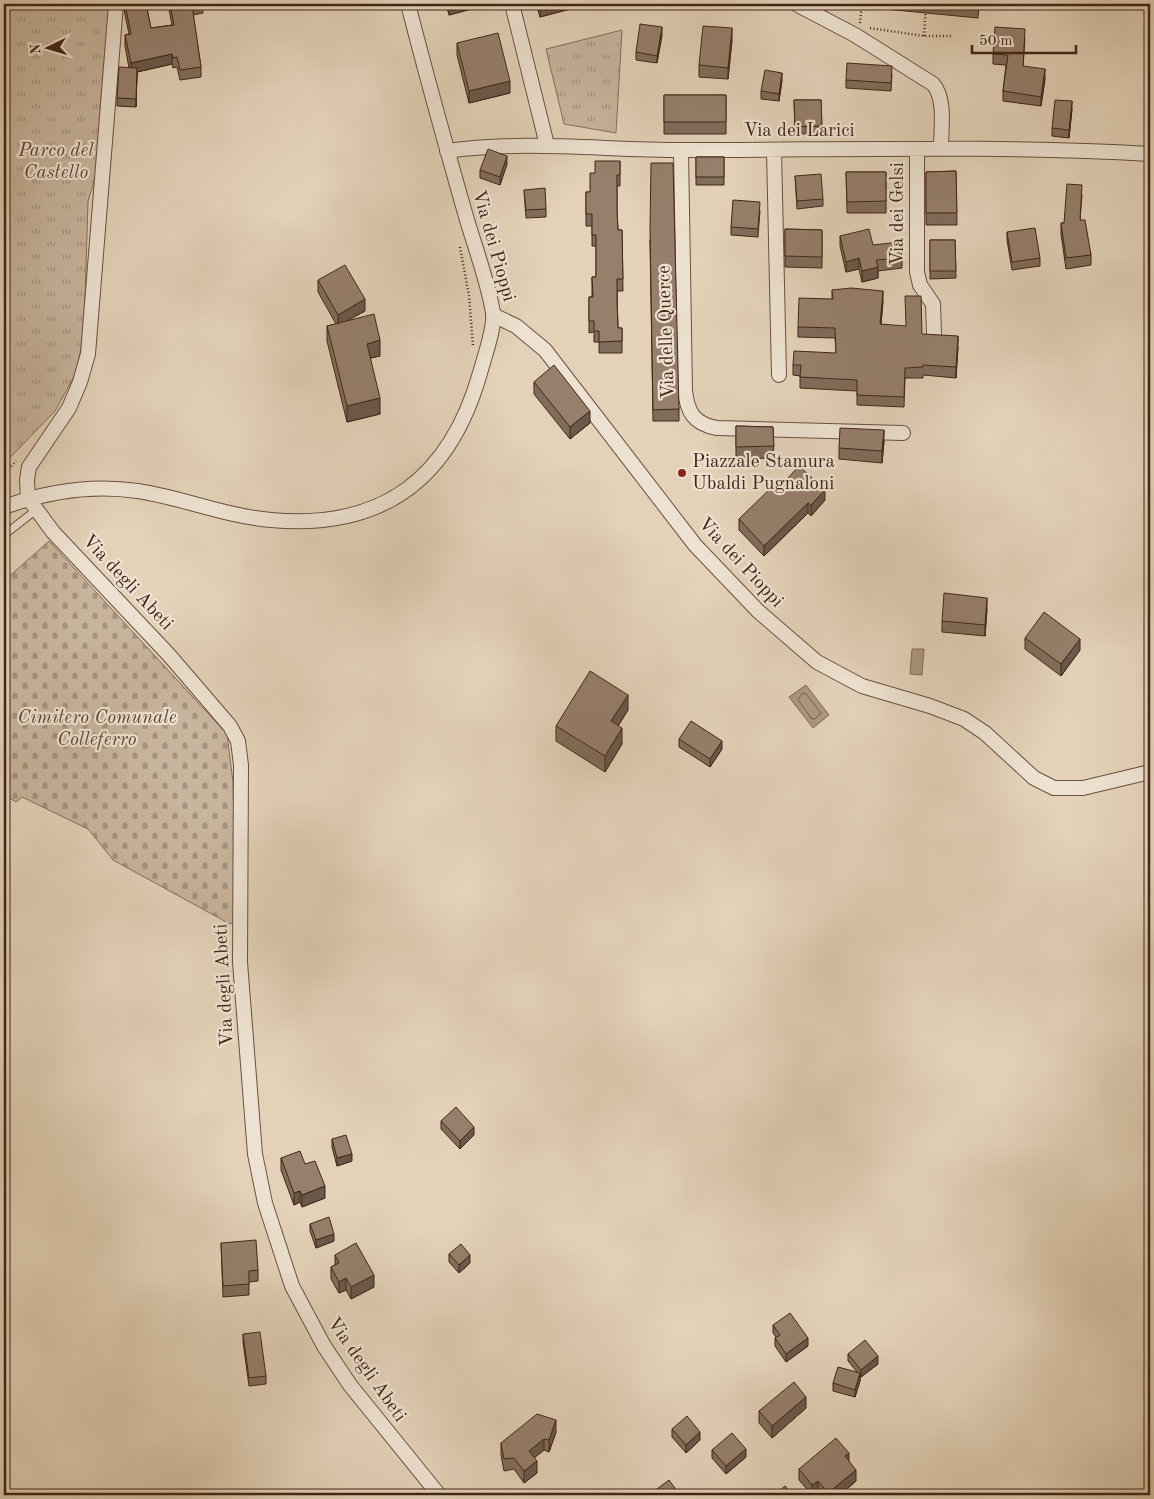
<svg xmlns="http://www.w3.org/2000/svg" width="1154" height="1499" viewBox="0 0 1154 1499" font-family="'Old Standard TT',serif">
<style>
.grass{fill:url(#grass-tufts);stroke:#856d5a}
.cemetery{fill:url(#cemetery-stones);stroke:#856d5a}
.water{fill:#ac9781;stroke:#826957}
.lines{fill:none;stroke-linecap:round;stroke-linejoin:round}
.shore{stroke:#775e4c;stroke-width:1}
.service-casing{stroke:#6a503f;stroke-width:9}
.minor-casing{stroke:#6a503f;stroke-width:16}
.path{stroke:#422517;stroke-width:2.5;stroke-dasharray:1 2.5;stroke-linecap:butt}
.service{stroke:#ede2d1;stroke-width:7}
.minor{stroke:#ede2d1;stroke-width:14}
.wall{fill:#816d5c;stroke:#422517}
.shaded-wall{fill:#69594b;stroke:#422517}
.building{fill:#967f6b;stroke:#422517}
.poi-dot{fill:#8f2418;stroke:#ede2d1;stroke-width:2}
.labels{text-anchor:middle;dominant-baseline:central;stroke-width:4.5;stroke-linejoin:round;paint-order:stroke}
.street-label{font-size:19px;fill:#422517;stroke:#ede2d1}
.park-label{font-size:19px;font-style:italic;fill:#5d4232;stroke:#ede2d1}
.poi-label{font-size:19px;fill:#422517;stroke:#ede2d1;text-anchor:start}
</style>
<defs>
<pattern id="grass-tufts" width="24" height="20" patternUnits="userSpaceOnUse" patternTransform="scale(1.25)"><rect width="24" height="20" fill="#c8b59d"/><path d="M3 7l-1-3M5 7V3M7 7l1-3M15 17l-1-3M17 17v-4M19 17l1-3" fill="none" stroke="#a4937f"/></pattern>
<pattern id="cemetery-stones" width="16" height="16" patternUnits="userSpaceOnUse" patternTransform="scale(1.25)"><rect width="16" height="16" fill="#c8b59d"/><path d="M2 7V4a2 2 0 0 1 4 0v3zM10 15v-3a2 2 0 0 1 4 0v3z" fill="#a4937f"/></pattern>
</defs>
<rect width="100%" height="100%" fill="#e3d2b8"/>
<filter id="stains"><feTurbulence type="fractalNoise" baseFrequency=".004" numOctaves="4"/><feColorMatrix values="0 0 0 0 .2 0 0 0 0 .09 0 0 0 0 .02 0 0 0 .5 -.17"/></filter>
<radialGradient id="worn" r=".72"><stop offset=".6" stop-color="#630" stop-opacity="0"/><stop offset="1" stop-color="#630" stop-opacity=".3"/></radialGradient>
<path class="grass" d="M4 4H110L99 166 88 201 84 335 75 375 55 411 4 464V179L6 178 10 167 4 154Z
M622 30 616 133 564 124 546 49Z"/>
<path class="cemetery" d="M49 541 227 734 233 782 236 921 230 924 113 860 88 829 22 797 16 802 4 795V581Z"/>
<path class="water" d="M912 649H924L922 675 910 674Z
M806 685 829 715 813 728 789 697Z"/>
<g class="lines">
<path class="shore" d="M803 693 806 694 821 713 815 719H812L798 700Z"/>
<defs>
<path id="service" d="M4 535 36 510"/>
<path id="minor" d="M116 4 88 354 80 382 69 408 29 467 27 480 28 498 53 532 169 655 230 726 238 741 241 765 240 962 255 1154 265 1203 292 1286 324 1346 350 1385 439 1495
M512 4 547 145
M796 4 855 35 933 84C946 99 941 129 941 148
M917 149V272L920 285 933 304 934 334
M681 150 685 390C687 412 694 424 717 428L903 433
M774 150 779 375
M447 151C525 140 603 150 681 150 838 150 994 145 1150 154
M493 315 516 326 545 350 695 545 758 611 817 662 862 686 930 706 964 719 985 733 1034 778 1054 788H1083L1150 772
M4 507C48 491 91 484 138 491 183 498 225 516 271 520 382 530 450 479 480 373 484 358 495 328 493 313 488 281 474 245 465 213 445 143 426 74 408 4"/>
</defs>
<use href="#service" class="service-casing"/>
<use href="#minor" class="minor-casing"/>
<path class="path" d="M860 23 862 4
M870 28 924 36H952
M924 36 926 4
M460 247 469 296 473 346
M4 474 16 461"/>
<use href="#service" class="service"/>
<use href="#minor" class="minor"/>
</g>
<path class="wall" d="M124 4H146L151 28 172 25 168 4H203V13L193 15 201 67V77L180 80 177 67 173 68 172 64 137 72 136 107 117 106V98L129 68 125 46V35L129 34 124 10Z
M446 4H490L449 15Z
M536 4H589L540 17Z
M814 4H979L978 18 854 6V8L817 5Z
M662 35 657 63 636 60V52Z
M1025 39 1023 66 1045 79 1041 106 1003 101V91L1006 65 993 64V54Z
M732 40 728 79 699 77V65Z
M457 43 510 93 469 103 457 55Z
M892 74 891 91 846 88V80Z
M782 80 779 101 761 99V91Z
M664 95H726V134H664Z
M794 100H821L822 134H795Z
M1072 109 1069 138 1052 136V128Z
M696 157H724V185H696Z
M620 161V186H617V210L618 230H622L623 291H617L618 328H622V353H599V342H594V332L589 333V297H592V277H596V246H592V226H586V192H590L595 173Z
M1147 161H1150V204H1147Z
M507 164 500 185 480 178V170Z
M956 171 957 225H926V172Z
M846 172H886V213H847Z
M795 176 823 199V206L797 209Z
M524 190 546 209V217L526 218Z
M1082 195 1080 220 1091 255V265L1066 269 1061 234V223H1064Z
M760 210 758 237 731 235V227Z
M785 229 822 230V268L785 267Z
M1007 232 1040 258V266L1012 270 1007 240Z
M840 236 873 245 902 258V268L878 271V278L862 282 859 269 846 272 840 246Z
M650 240 679 409V421H653Z
M930 240H955L956 278 930 279Z
M318 280 365 311 346 321 380 356 370 358 380 414 347 422 327 341V326L336 324 318 292Z
M832 290 883 301 881 324 922 334 958 347 956 378 923 375V378H905L904 407 857 405V391L800 388V376L793 375V365L836 353 835 338 798 337V327L832 299Z
M534 382 590 423 570 439 534 394Z
M736 426 773 427 774 458 736 459Z
M884 441 882 463 839 459V448Z
M777 490 825 500 811 516 808 513 764 556 739 530V519Z
M987 609 985 636 942 632V621Z
M1025 638 1080 650 1061 676 1025 649Z
M628 710 618 726 622 744 605 772 556 741V726Z
M679 739 722 749 710 767 679 747Z
M441 1121 474 1135 460 1149 441 1129Z
M332 1139 352 1161 337 1166 332 1147Z
M281 1158 305 1164 325 1198 302 1207 300 1202 294 1205 281 1170Z
M310 1224 334 1241 316 1248 310 1231Z
M221 1243 258 1270V1281L249 1282V1295L223 1297Z
M449 1254 470 1263 459 1273 449 1262Z
M335 1255 374 1287 351 1299 346 1290 339 1293 331 1279V1267L335 1265Z
M773 1325 808 1346 786 1362 775 1346V1338L776 1337 773 1333Z
M243 1334 266 1376V1384L249 1386 243 1342Z
M848 1354 878 1364 861 1377 860 1376V1381L855 1397 833 1391V1383L857 1372 848 1361Z
M806 1408 772 1438 759 1423V1411Z
M672 1429 700 1440 686 1453 672 1437Z
M556 1432 549 1452 544 1450 534 1458 537 1473 524 1483 514 1469 504 1471 501 1455V1443Z
M712 1450 746 1457 726 1474 712 1458Z
M849 1461 856 1481 840 1495H820L818 1492 814 1495H812L799 1480V1469Z"/>
<path class="shaded-wall" d="M449 4H490L449 15Z
M540 4H589L540 17Z
M662 27V35L657 63V56Z
M732 28V40L728 79V68Z
M172 54V64L137 72 136 107 137 72 131 73V63Z
M1045 69V79L1041 106V97Z
M782 73V80L779 101V94Z
M510 81V93L469 103V91Z
M1072 101V109L1069 138V130Z
M507 156V164L500 185V177Z
M859 258V269L846 272V262Z
M878 267V278L862 282V271Z
M883 291V301L880 335V324Z
M365 299V311L338 326V315Z
M958 336V347L956 378V367Z
M380 340V356L367 359V344Z
M380 398V414L347 422V406Z
M590 411V423L570 439V427Z
M884 430V441L882 463V451Z
M825 490V500L811 516V505Z
M808 503V513L764 556V546Z
M987 598V609L985 636V625Z
M1080 639V650L1061 676V664Z
M628 695V710L611 737V721Z
M622 728V744L605 772V756Z
M722 741V749L710 767V759Z
M474 1127V1135L460 1149V1141Z
M352 1154V1161L337 1166V1158Z
M325 1186V1198L302 1207V1195Z
M300 1191V1202L294 1205V1193Z
M334 1234V1241L316 1248V1240Z
M470 1255V1263L459 1273V1265Z
M374 1275V1287L351 1299V1287Z
M346 1278V1290L339 1293V1282Z
M808 1338V1346L786 1362V1354Z
M878 1356V1364L861 1377V1370Z
M860 1373V1381L855 1397V1390Z
M806 1397V1408L772 1438V1426Z
M556 1420V1432L549 1452V1440Z
M700 1432V1440L686 1453V1445Z
M544 1439V1450L529 1462V1451Z
M746 1449V1457L726 1474V1466Z
M849 1453V1464L845 1456Z
M537 1461V1473L524 1483V1471Z
M856 1470V1481L840 1495H828V1493Z
M818 1481V1492L814 1495H812V1485Z"/>
<path class="building" d="M125 4H146L151 28 174 25 170 4H200L192 5 201 67 180 70 177 57 173 58 172 54 131 63 125 35 131 34Z
M953 4H978V6Z
M640 24 662 27 657 56 636 52Z
M703 26 732 28 728 68 699 65Z
M995 27 1025 29 1023 66 1045 69 1041 97 1003 91 1008 55 993 54Z
M498 33 510 81 469 91 457 43Z
M847 63 892 66 891 83 846 80Z
M119 67 137 68 136 99 117 98Z
M765 70 782 73 779 94 761 91Z
M664 95H726V122H664Z
M794 100H821L822 126 795 127Z
M1055 100 1072 101 1069 130 1052 128Z
M488 149 507 156 500 177 480 170Z
M696 157H724V177H696Z
M595 161H620V175H617V210L618 230H622L623 279H617V300L618 328H622V341L599 342V331H594V321H589V297H593L592 277H596V235H592V214H586V192H590V173H595Z
M1147 161H1150V193L1147 192Z
M651 163H673L679 409 653 410 650 229Z
M956 171 957 213H926V172Z
M846 172H886V201L847 202Z
M821 174 823 199 797 201 795 176Z
M1067 184 1082 185 1080 220H1085L1091 255 1066 258 1061 223H1064Z
M545 188 546 209 526 210 524 190Z
M733 200 760 202 758 229 731 227Z
M1035 228 1040 258 1012 262 1007 232Z
M785 229 822 230V257L785 256Z
M869 229 873 245 900 242 902 258 876 260 878 267 862 271 859 258 846 262 840 236Z
M930 240H955L956 271H930Z
M345 265 365 299 338 315 318 280Z
M851 288 883 291 880 324 906 326 905 296H921L922 334 958 336 956 367 923 365V367L905 368 904 397 857 395V380L800 377 801 365H793L794 351 836 353 835 328 798 327 799 298 833 299 832 290Z
M374 314 380 340 367 344 380 398 347 406 327 326Z
M554 365 590 411 570 427 534 382Z
M736 426 773 427 774 446 736 447Z
M840 428 884 430 882 451 839 448Z
M799 466 825 490 811 505 808 503 764 546 739 519 773 486 777 490Z
M944 593 987 598 985 625 942 621Z
M1044 612 1080 639 1061 664 1025 638Z
M590 671 628 695 611 721 622 728 605 756 556 726Z
M691 721 722 741 710 759 679 739Z
M456 1107 474 1127 460 1141 441 1121Z
M346 1135 352 1154 337 1158 332 1139Z
M300 1151 305 1164 315 1161 325 1186 302 1195 300 1191 294 1193 281 1158Z
M329 1217 334 1234 316 1240 310 1224Z
M256 1240 258 1270 249 1271V1284L223 1286 221 1243Z
M356 1243 374 1275 351 1287 346 1278 339 1282 331 1267 339 1263 335 1255Z
M461 1244 470 1255 459 1265 449 1254Z
M790 1313 808 1338 786 1354 775 1338 780 1335 773 1325Z
M260 1332 266 1376 249 1378 243 1334Z
M865 1340 878 1356 861 1370 848 1354Z
M838 1367 860 1373 855 1390 833 1383Z
M794 1382 806 1397 772 1426 759 1411Z
M537 1414 556 1420 549 1440 544 1439 529 1451 537 1461 524 1471 514 1458 504 1459 501 1443Z
M687 1416 700 1432 686 1445 672 1429Z
M732 1433 746 1449 726 1466 712 1450Z
M836 1438 849 1453 845 1456 856 1470 828 1493 818 1481 812 1485 799 1469Z
M669 1480 680 1495H649Z
M785 1486 793 1495H774Z
M700 1489 705 1495H692Z"/>
<circle class="poi-dot" cx="682" cy="473" r="5"/>
<g class="labels">
<g class="street-label">
<text x="799" y="131">Via dei Larici</text>
<text transform="translate(898 214) rotate(-90)">Via dei Gelsi</text>
<text transform="translate(493 246) rotate(74)">Via dei Pioppi</text>
<text transform="translate(667 332) rotate(-92)">Via delle Querce</text>
<text transform="translate(740 563) rotate(47)">Via dei Pioppi</text>
<text transform="translate(127 583) rotate(47)">Via degli Abeti</text>
<text transform="translate(225 985) rotate(-93)">Via degli Abeti</text>
<text transform="translate(366 1370) rotate(55)">Via degli Abeti</text>
</g>
<g class="park-label">
<text x="56" y="151">Parco del<tspan x="56" dy="22">Castello</tspan></text>
<text x="97" y="718">Cimitero Comunale<tspan x="97" dy="22">Colleferro</tspan></text>
</g>
<g class="poi-label">
<text x="692" y="462">Piazzale Stamura<tspan x="692" dy="22">Ubaldi Pugnaloni</tspan></text>
</g>
</g>
<rect width="1154" height="1499" fill="none" stroke="#e3d2b8" stroke-width="20"/>
<rect x="5" y="5" width="1144" height="1489" fill="none" stroke="#422517" stroke-width="2.5"/>
<rect x="10" y="10" width="1134" height="1479" fill="none" stroke="#422517"/>
<g transform="translate(48 48) rotate(265)" stroke="#ede2d1" stroke-width="4" paint-order="stroke">
<path d="M0-4L9 19L0 12L-9 19Z" fill="#422517"/>
<text y="-8" font-size="14" font-weight="bold" text-anchor="middle" fill="#422517">N</text>
</g>
<path d="M972 45v8h104v-8" fill="none" stroke="#422517" stroke-width="2.5"/>
<text x="979" y="45" font-size="15" fill="#422517" stroke="#ede2d1" stroke-width="4" paint-order="stroke">50 m</text>
<rect width="100%" height="100%" filter="url(#stains)"/>
<rect width="100%" height="100%" fill="url(#worn)"/>
</svg>
